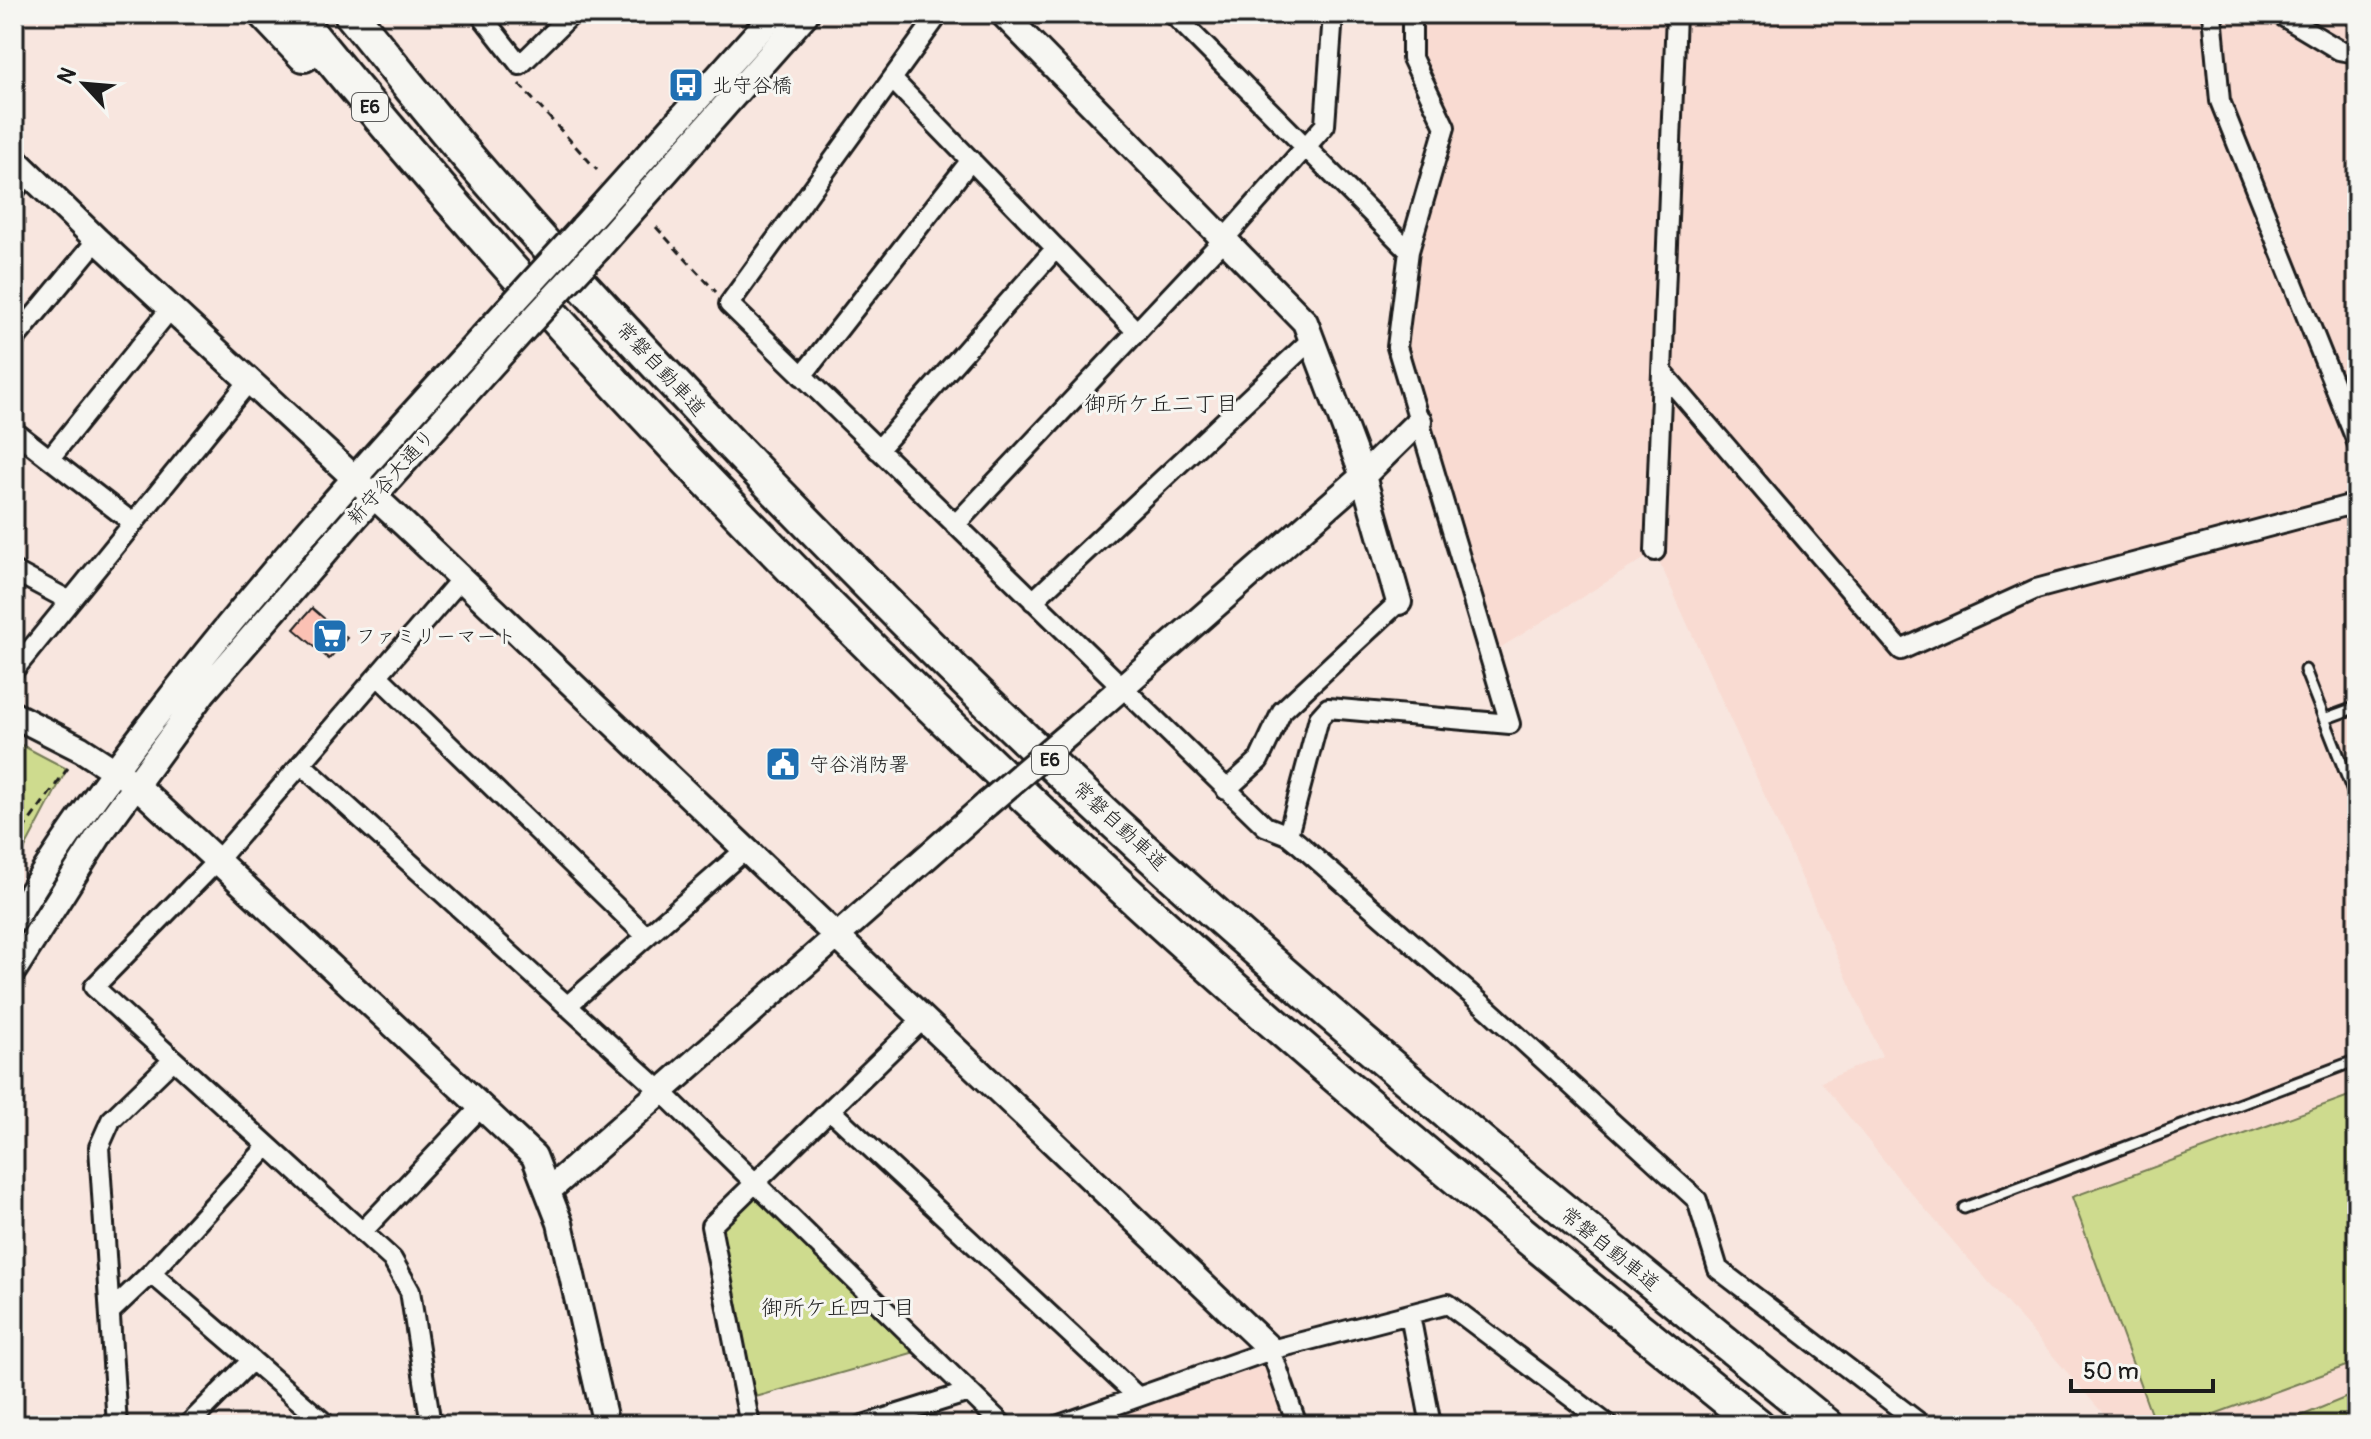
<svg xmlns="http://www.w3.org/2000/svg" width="2371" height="1439" viewBox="0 0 2371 1439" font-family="Pangolin,'Klee One',sans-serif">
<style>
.built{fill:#f9dbd2}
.green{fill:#cedb8e;stroke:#757c55;stroke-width:2}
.building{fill:#fbc1b4;stroke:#1c1c1c;stroke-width:2}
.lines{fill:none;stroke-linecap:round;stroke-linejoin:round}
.lane-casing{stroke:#1c1c1c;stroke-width:15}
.street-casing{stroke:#1c1c1c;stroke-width:24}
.secondary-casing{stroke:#1c1c1c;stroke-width:30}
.highway-casing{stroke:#1c1c1c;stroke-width:38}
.path{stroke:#1c1c1c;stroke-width:3;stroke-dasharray:8 6;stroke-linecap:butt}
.lane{stroke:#f6f6f2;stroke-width:9}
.street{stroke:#f6f6f2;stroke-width:18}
.secondary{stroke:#f6f6f2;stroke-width:24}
.highway{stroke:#f6f6f2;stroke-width:32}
.secondary-bridge-casing{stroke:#1c1c1c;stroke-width:30;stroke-linecap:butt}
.secondary-bridge{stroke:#f6f6f2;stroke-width:24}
.labels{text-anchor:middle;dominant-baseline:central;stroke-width:6;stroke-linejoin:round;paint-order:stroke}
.shield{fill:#f6f6f2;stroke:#5d5d5c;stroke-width:2}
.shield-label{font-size:18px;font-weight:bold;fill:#1c1c1c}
.poi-label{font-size:20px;fill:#1c1c1c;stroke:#f6f6f2;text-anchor:start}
.street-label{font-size:20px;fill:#1c1c1c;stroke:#f6f6f2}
.neighbourhood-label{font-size:22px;fill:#1c1c1c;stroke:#f6f6f2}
</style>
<rect width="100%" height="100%" fill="#f8e6df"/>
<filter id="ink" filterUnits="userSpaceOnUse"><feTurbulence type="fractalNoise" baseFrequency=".0125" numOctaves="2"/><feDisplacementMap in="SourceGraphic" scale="16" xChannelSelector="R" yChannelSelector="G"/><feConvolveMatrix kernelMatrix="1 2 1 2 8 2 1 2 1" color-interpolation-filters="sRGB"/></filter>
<g filter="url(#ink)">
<path class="built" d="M1406 14H2357V1425H2113L1899 1179 1821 1082 1882 1056 1655 552 1490 654 1404 361 1410 239 1446 116 1405 60Z
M1269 1365 1290 1425H1064Z"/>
<path class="green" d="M14 741 67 769 14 869Z
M2357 1093V1362L2184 1425H2155L2072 1197Z
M755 1183 926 1349 745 1400 711 1226Z
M2357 1393V1425H2279Z"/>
<path class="building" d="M312 608 347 638 329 659 294 629Z"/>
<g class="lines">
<defs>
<path id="lane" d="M2305 670 2357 802
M2324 719 2357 707
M1964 1208 2357 1060"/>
<path id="street" d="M480 14 520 65 572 14
M939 14 729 304 1265 826 1288 835 1299 844 1490 1011 1697 1200 1718 1269 1922 1425
M1173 14 1409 251
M2212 14 2220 101 2357 442
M2279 14 2339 50 2357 53
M892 79 1137 332
M14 192 28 173
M14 340 97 240
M1664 374 1901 650 2036 589 2357 503
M802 376 971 160
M14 431 133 523
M878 450 1056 248
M50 458 171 308
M955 525 1225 238 1325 125 1333 14
M1655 551 1676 14
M14 571 70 601
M1033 601 1312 339
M14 670 250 380
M378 676 645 935
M301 764 661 1091 1003 1425
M1226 790 1259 760 1282 711 1399 602
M1288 835 1319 718 1328 708 1510 724 1397 347 1409 251 1445 127 1412 58V14
M567 1006 745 850
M830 1110 1138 1397
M362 1232 481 1107
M151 1273 327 1425
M111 1311 151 1273 268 1146
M1410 1315 1431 1425
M1271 1350 1297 1425
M117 1425 99 1147 111 1120 173 1060
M188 1425 252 1360
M431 1425 410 1291 392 1259 94 987 217 861 461 579
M750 1425 711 1226 923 1019
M863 1425 969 1392
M1059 1425 1271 1350 1448 1304 1608 1425"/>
<path id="secondary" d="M1003 14 1305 322 1363 476 1399 602
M14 159 97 240 405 525 1271 1350
M582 228 774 14
M599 248 806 14
M14 715 81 749 135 784 534 1156 560 1223 606 1425
M1071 732 1363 476 1419 421
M14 920C57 847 108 778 160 711 268 571 387 441 506 311
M14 970 100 834 203 693 374 496 525 328
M548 1191 987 804"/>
<path id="highway" d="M265 14 304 55
M294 14C552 332 838 627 1140 904 1339 1085 1548 1256 1758 1425
M351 14C392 64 432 116 475 165 558 261 645 353 732 445 874 593 1020 739 1173 876 1385 1066 1606 1246 1827 1425"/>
</defs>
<use href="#lane" class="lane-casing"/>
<use href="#street" class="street-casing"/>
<use href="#secondary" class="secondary-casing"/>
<use href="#highway" class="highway-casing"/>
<path class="path" d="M519 84 597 170
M656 227 716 292
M14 842 68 768
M14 1374 22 1425"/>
<use href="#lane" class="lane"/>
<use href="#street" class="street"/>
<use href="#secondary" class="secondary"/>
<use href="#highway" class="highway"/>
<defs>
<path id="secondary-bridge" d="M506 311 582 228
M525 328 599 248
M987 804 1071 732"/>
</defs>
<use href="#secondary-bridge" class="secondary-bridge-casing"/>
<use href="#secondary-bridge" class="secondary-bridge"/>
</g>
</g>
<defs>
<symbol id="bus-square" viewBox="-11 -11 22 22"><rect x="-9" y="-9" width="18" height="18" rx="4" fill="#1f6fb2" stroke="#f6f6f2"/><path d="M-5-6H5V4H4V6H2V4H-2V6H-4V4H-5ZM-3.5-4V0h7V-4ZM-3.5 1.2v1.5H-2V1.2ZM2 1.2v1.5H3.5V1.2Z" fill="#fff"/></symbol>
<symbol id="supermarket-square" viewBox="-11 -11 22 22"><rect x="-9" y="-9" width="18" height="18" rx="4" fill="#1f6fb2" stroke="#f6f6f2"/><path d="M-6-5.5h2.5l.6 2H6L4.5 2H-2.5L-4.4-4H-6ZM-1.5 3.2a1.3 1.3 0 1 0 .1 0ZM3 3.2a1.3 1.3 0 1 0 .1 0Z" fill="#fff"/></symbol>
<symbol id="civic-square" viewBox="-11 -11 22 22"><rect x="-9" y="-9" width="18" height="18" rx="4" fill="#1f6fb2" stroke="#f6f6f2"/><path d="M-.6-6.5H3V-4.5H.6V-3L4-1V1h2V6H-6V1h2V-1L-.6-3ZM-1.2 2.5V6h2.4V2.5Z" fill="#fff"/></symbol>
</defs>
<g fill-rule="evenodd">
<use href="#bus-square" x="666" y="65" width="40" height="40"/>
<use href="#supermarket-square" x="310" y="616" width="40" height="40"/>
<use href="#civic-square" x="763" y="744" width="40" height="40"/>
</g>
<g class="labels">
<g class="shield">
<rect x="352" y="93" width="36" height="28" rx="6"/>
<rect x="1032" y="746" width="36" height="28" rx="6"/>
</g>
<g class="shield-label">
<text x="370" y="107">E6</text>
<text x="1050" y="760">E6</text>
</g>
<g class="poi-label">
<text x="712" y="85">北守谷橋</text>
<text x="356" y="636">ファミリーマート</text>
<text x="809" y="764">守谷消防署</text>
</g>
<g class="street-label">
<text transform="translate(661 369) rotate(47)">常磐自動車道</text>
<text transform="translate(391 477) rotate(-48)">新守谷大通り</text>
<text transform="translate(1120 826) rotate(43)">常磐自動車道</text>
<text transform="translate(1610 1249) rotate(39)">常磐自動車道</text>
</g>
<g class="neighbourhood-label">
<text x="1161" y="404">御所ケ丘二丁目</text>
<text x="838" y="1308">御所ケ丘四丁目</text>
</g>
</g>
<rect width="2371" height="1439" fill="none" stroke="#f6f6f2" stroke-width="48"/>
<rect x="24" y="24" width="2323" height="1391" fill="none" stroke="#1c1c1c" stroke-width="3" filter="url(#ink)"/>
<g transform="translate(84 84) rotate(296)" stroke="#f6f6f2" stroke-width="6" paint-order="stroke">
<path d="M0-6L14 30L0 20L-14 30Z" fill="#1c1c1c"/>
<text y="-12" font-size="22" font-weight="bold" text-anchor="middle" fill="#1c1c1c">N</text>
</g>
<path d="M2071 1379v12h142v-12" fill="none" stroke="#1c1c1c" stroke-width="4"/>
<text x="2083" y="1379" font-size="24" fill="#1c1c1c" stroke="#f6f6f2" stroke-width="6" paint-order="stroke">50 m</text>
</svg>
